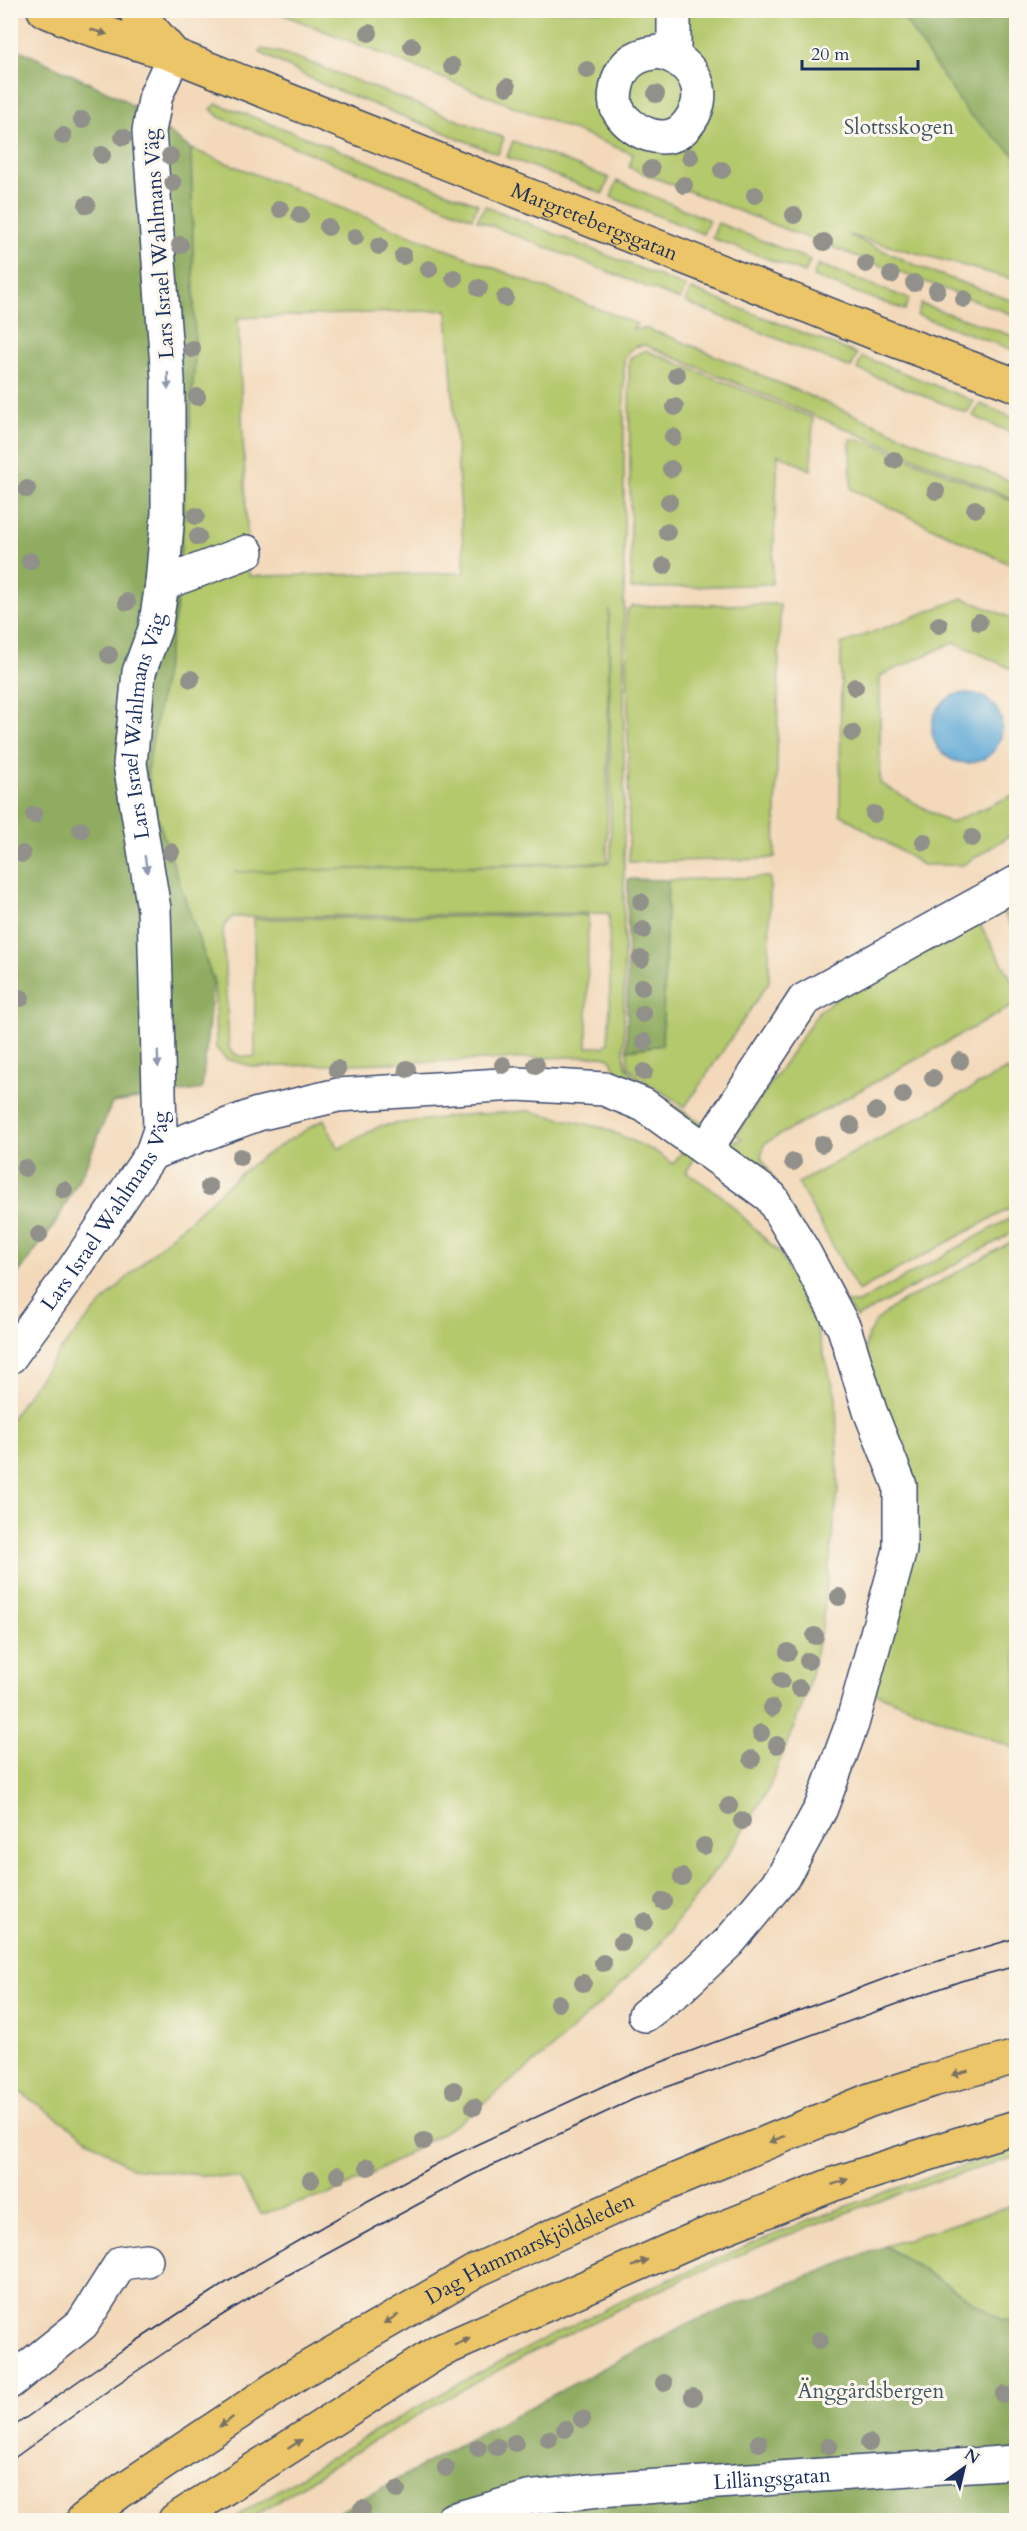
<svg xmlns="http://www.w3.org/2000/svg" width="1027" height="2531" viewBox="0 0 1027 2531" font-family="Cardo,serif">
<style>
.green{fill:#b4c86c;stroke:#687c65;stroke-width:1.5;fill-rule:evenodd}
.forest{fill:#8fac60;stroke:#556e5f;stroke-width:1.5}
.water{fill:#5ea8d6;stroke:#3c6c9a;stroke-width:1.5}
.lines{fill:none;stroke-linecap:round;stroke-linejoin:round}
.minor-casing{stroke:#3b486c;stroke-width:36}
.major-casing{stroke:#3b486c;stroke-width:36}
.minor{stroke:#fff;stroke-width:33}
.major{stroke:#ecc569;stroke-width:33}
.tram{stroke:#1b2f5e;stroke-width:1.5}
.tree{fill:#91908a}
.oneway{fill:#797263}
.oneway2{fill:#8d97ae}
.labels{text-anchor:middle;dominant-baseline:central;stroke-width:6;stroke-linejoin:round;paint-order:stroke}
.park-label{font-size:21px;fill:#415562;stroke:#fbf7ec}
.street-label{font-size:21px;fill:#1b2f5e;stroke:#fbf7ec}
</style>
<rect width="100%" height="100%" fill="#fbf7ec"/>
<filter id="ink" filterUnits="userSpaceOnUse"><feTurbulence type="fractalNoise" baseFrequency=".0167" numOctaves="2"/><feDisplacementMap in="SourceGraphic" scale="12" xChannelSelector="R" yChannelSelector="G"/><feConvolveMatrix kernelMatrix="1 2 1 2 8 2 1 2 1" color-interpolation-filters="sRGB"/></filter>
<filter id="wash" filterUnits="userSpaceOnUse"><feTurbulence type="fractalNoise" baseFrequency=".008" numOctaves="4" result="noise"/><feDisplacementMap in="SourceGraphic" scale="24" xChannelSelector="R" yChannelSelector="G"/><feGaussianBlur stdDeviation="1.35" result="paint"/><feColorMatrix in="noise" values="0 0 0 0 0 0 0 0 0 0 0 0 0 0 0 0 0 1.4 0 .05"/><feComposite in="paint" operator="in"/></filter>
<g filter="url(#wash)">
<rect width="100%" height="100%" fill="#f3d9ba"/>
<path class="green" d="M274 11H1016V280L849 235 924 269 1016 302V316L797 234 635 170 629 167 633 154Z
M262 49 282 53 303 60 504 138 498 154 322 84 259 52Z
M217 104 243 113 478 204 472 218 219 117 211 109Z
M513 141 609 178 603 194 507 157Z
M191 149 637 324 632 329H647L676 339 1016 484V500L645 345C634 345 627 351 624 361V1052C625 1057 625 1065 628 1069 642 1090 708 1126 731 1140L739 1141 742 1138 736 1135 819 1011 868 978 979 923 1016 987V1004L765 1143 761 1157 846 1303H858L1016 1215V1231L856 1318 754 1176 705 1142 686 1172 722 1196 781 1255 815 1324 836 1396 838 1490 822 1626 806 1696 769 1788 729 1853 659 1945 614 1991 548 2052 457 2124 380 2170 330 2194 261 2214 240 2179 131 2168 11 2086 10 1421C60 1341 125 1276 196 1214 215 1197 233 1178 254 1163 276 1147 301 1133 324 1119L338 1149 380 1126 463 1115 528 1111 604 1128 656 1152 673 1164 694 1135 621 1084 610 1058 602 1056 255 1067 226 1059 216 1048 214 975 213 981 156 814 147 771 176 610 195 357ZM447 310 465 573 249 576 238 318ZM609 610 611 858 608 863 234 872 607 862ZM609 913 610 1007 608 1043 603 1047H587L588 915 254 919 255 1056C244 1058 237 1057 229 1049L223 928 227 922 233 917Z
M617 181 709 220 703 234 611 197Z
M485 206 686 287 680 300 477 220Z
M718 223 810 260 805 273 712 238Z
M818 264 909 299 905 310 813 277Z
M691 289 857 354 851 368 685 302Z
M921 304 1016 337V351L917 315Z
M645 350 813 418 811 470 778 454 772 584 631 589 629 366 630 358Z
M862 357 874 361 974 401 967 413 857 369Z
M980 404 1016 419V435L973 416Z
M850 439 869 442 1016 502V567L851 489Z
M963 598 1016 620V671L954 642 880 676V783L950 823 1016 794V832L963 865H923L840 814 841 644Z
M780 604 775 857 764 859 629 862 627 610 633 606Z
M770 877 769 982 685 1107 640 1078 629 1067 627 1050 662 1045 668 880Z
M1016 896V934L999 906Z
M1007 1069 1016 1086V1205L858 1291 798 1183Z
M1016 1239V1749L870 1691 904 1604 913 1527 865 1348 868 1335 876 1321 897 1304 937 1284Z
M1016 2149V2157C783 2224 559 2328 352 2454 317 2475 283 2498 249 2520H232C479 2359 734 2235 1016 2149Z
M1016 2204V2322L1002 2320 885 2246Z"/>
<path class="forest" d="M876 11H1016V156L967 112 904 19Z
M11 46 121 98 191 149 195 357 176 610 147 771V787L213 981 202 1089 112 1103 85 1168 55 1224 11 1283Z
M628 879 668 880 662 1045 627 1050Z
M885 2246 1002 2320 1016 2322V2520H325L462 2443 687 2324Z"/>
<path class="water" d="M932 728a35 35 0 1 1 70 0a35 35 0 1 1-70 0Z"/>
</g>
<g filter="url(#ink)">
<g class="lines">
<defs>
<g id="minor">
<path d="M660 52C696 62 712 96 686 126 667 149 628 132 617 108 615 103 615 95 616 90 620 64 636 54 660 52Z"/>
<path d="M674 56V10"/>
<path d="M162 584 247 552"/>
<path d="M706 1149 804 1000 1016 883"/>
<path d="M152 1153 258 1114 338 1095 517 1084 604 1089 644 1105 771 1197 805 1254 844 1328 870 1411 900 1486V1550L852 1724 821 1808 783 1877 729 1942 679 1989 645 2015"/>
<path id="s1" d="M10 1357 74 1269 152 1153 160 1130 154 909 130 764 139 672 155 629 162 584 168 513V379L149 131 156 95 174 55"/>
<path d="M10 2382 82 2324 121 2263 146 2260"/>
<path id="s2" d="M452 2520 528 2498 599 2490 1016 2462"/>
</g>
<g id="major">
<path id="s3" d="M44 10 85 27 174 55 878 334 1016 385"/>
<path d="M135 10 174 55"/>
<path id="s4" d="M83 2520 121 2491 297 2374 477 2270 661 2186 870 2100 929 2081 1016 2057"/>
<path d="M175 2520 438 2352 693 2240 834 2184 959 2144 1016 2127"/>
</g>
</defs>
<use href="#minor" class="minor-casing"/>
<use href="#major" class="major-casing"/>
<use href="#minor" class="minor"/>
<use href="#major" class="major"/>
<path class="tram" d="M10 2429 121 2351 227 2282 360 2205 452 2156 627 2075 905 1971 1016 1938
M10 2461 116 2385 203 2327 286 2276 472 2175 634 2099 961 1981 1016 1966"/>
</g>
<g class="tree">
<circle cx="369" cy="33" r="9"/>
<circle cx="412" cy="46" r="9"/>
<circle cx="452" cy="66" r="9"/>
<circle cx="587" cy="70" r="9"/>
<circle cx="507" cy="87" r="9"/>
<circle cx="656" cy="94" r="9"/>
<circle cx="82" cy="120" r="9"/>
<circle cx="63" cy="136" r="9"/>
<circle cx="123" cy="137" r="9"/>
<circle cx="102" cy="155" r="9"/>
<circle cx="170" cy="156" r="9"/>
<circle cx="690" cy="157" r="9"/>
<circle cx="651" cy="169" r="9"/>
<circle cx="722" cy="170" r="9"/>
<circle cx="173" cy="183" r="9"/>
<circle cx="684" cy="185" r="9"/>
<circle cx="755" cy="195" r="9"/>
<circle cx="87" cy="205" r="9"/>
<circle cx="280" cy="209" r="9"/>
<circle cx="300" cy="215" r="9"/>
<circle cx="794" cy="215" r="9"/>
<circle cx="328" cy="227" r="9"/>
<circle cx="355" cy="237" r="9"/>
<circle cx="824" cy="242" r="9"/>
<circle cx="180" cy="245" r="9"/>
<circle cx="379" cy="246" r="9"/>
<circle cx="403" cy="256" r="9"/>
<circle cx="866" cy="264" r="9"/>
<circle cx="429" cy="269" r="9"/>
<circle cx="891" cy="275" r="9"/>
<circle cx="454" cy="278" r="9"/>
<circle cx="914" cy="283" r="9"/>
<circle cx="479" cy="288" r="9"/>
<circle cx="937" cy="290" r="9"/>
<circle cx="505" cy="298" r="9"/>
<circle cx="964" cy="299" r="9"/>
<circle cx="192" cy="349" r="9"/>
<circle cx="677" cy="375" r="9"/>
<circle cx="197" cy="397" r="9"/>
<circle cx="675" cy="407" r="9"/>
<circle cx="673" cy="437" r="9"/>
<circle cx="894" cy="460" r="9"/>
<circle cx="671" cy="469" r="9"/>
<circle cx="27" cy="489" r="9"/>
<circle cx="936" cy="491" r="9"/>
<circle cx="669" cy="502" r="9"/>
<circle cx="975" cy="509" r="9"/>
<circle cx="196" cy="516" r="9"/>
<circle cx="667" cy="532" r="9"/>
<circle cx="198" cy="537" r="9"/>
<circle cx="30" cy="561" r="9"/>
<circle cx="664" cy="566" r="9"/>
<circle cx="127" cy="602" r="9"/>
<circle cx="979" cy="622" r="9"/>
<circle cx="939" cy="625" r="9"/>
<circle cx="109" cy="655" r="9"/>
<circle cx="191" cy="679" r="9"/>
<circle cx="855" cy="687" r="9"/>
<circle cx="852" cy="733" r="9"/>
<circle cx="874" cy="814" r="9"/>
<circle cx="34" cy="815" r="9"/>
<circle cx="81" cy="830" r="9"/>
<circle cx="972" cy="838" r="9"/>
<circle cx="924" cy="842" r="9"/>
<circle cx="171" cy="852" r="9"/>
<circle cx="22" cy="854" r="9"/>
<circle cx="641" cy="902" r="9"/>
<circle cx="643" cy="930" r="9"/>
<circle cx="641" cy="959" r="9"/>
<circle cx="642" cy="987" r="9"/>
<circle cx="21" cy="998" r="9"/>
<circle cx="643" cy="1014" r="9"/>
<circle cx="644" cy="1042" r="9"/>
<circle cx="960" cy="1061" r="9"/>
<circle cx="503" cy="1065" r="9"/>
<circle cx="536" cy="1065" r="9"/>
<circle cx="337" cy="1069" r="9"/>
<circle cx="407" cy="1069" r="9"/>
<circle cx="644" cy="1072" r="9"/>
<circle cx="933" cy="1078" r="9"/>
<circle cx="903" cy="1095" r="9"/>
<circle cx="876" cy="1111" r="9"/>
<circle cx="851" cy="1125" r="9"/>
<circle cx="822" cy="1144" r="9"/>
<circle cx="240" cy="1157" r="9"/>
<circle cx="793" cy="1162" r="9"/>
<circle cx="25" cy="1168" r="9"/>
<circle cx="209" cy="1187" r="9"/>
<circle cx="64" cy="1190" r="9"/>
<circle cx="39" cy="1235" r="9"/>
<circle cx="839" cy="1597" r="9"/>
<circle cx="815" cy="1636" r="9"/>
<circle cx="788" cy="1652" r="9"/>
<circle cx="808" cy="1661" r="9"/>
<circle cx="781" cy="1681" r="9"/>
<circle cx="799" cy="1688" r="9"/>
<circle cx="772" cy="1708" r="9"/>
<circle cx="761" cy="1733" r="9"/>
<circle cx="777" cy="1745" r="9"/>
<circle cx="752" cy="1759" r="9"/>
<circle cx="729" cy="1806" r="9"/>
<circle cx="742" cy="1821" r="9"/>
<circle cx="704" cy="1846" r="9"/>
<circle cx="682" cy="1877" r="9"/>
<circle cx="663" cy="1901" r="9"/>
<circle cx="644" cy="1922" r="9"/>
<circle cx="622" cy="1942" r="9"/>
<circle cx="603" cy="1963" r="9"/>
<circle cx="583" cy="1983" r="9"/>
<circle cx="558" cy="2003" r="9"/>
<circle cx="454" cy="2090" r="9"/>
<circle cx="474" cy="2107" r="9"/>
<circle cx="424" cy="2141" r="9"/>
<circle cx="368" cy="2167" r="9"/>
<circle cx="338" cy="2175" r="9"/>
<circle cx="311" cy="2180" r="9"/>
<circle cx="819" cy="2340" r="9"/>
<circle cx="664" cy="2383" r="9"/>
<circle cx="1004" cy="2395" r="9"/>
<circle cx="693" cy="2397" r="9"/>
<circle cx="582" cy="2419" r="9"/>
<circle cx="565" cy="2429" r="9"/>
<circle cx="549" cy="2439" r="9"/>
<circle cx="515" cy="2443" r="9"/>
<circle cx="759" cy="2443" r="9"/>
<circle cx="869" cy="2443" r="9"/>
<circle cx="829" cy="2446" r="9"/>
<circle cx="497" cy="2447" r="9"/>
<circle cx="478" cy="2448" r="9"/>
<circle cx="446" cy="2468" r="9"/>
<circle cx="397" cy="2490" r="9"/>
<circle cx="362" cy="2509" r="9"/>
</g>
<defs><path id="oneway-solid" d="M-6-.8H1V-3.2L6.5 0L1 3.2V.8H-6Z" transform="scale(1.5)"/></defs>
<g class="oneway">
<use href="#oneway-solid" transform="translate(99 32) rotate(17)"/>
<use href="#oneway-solid" transform="translate(960 2073) rotate(165)"/>
<use href="#oneway-solid" transform="translate(777 2139) rotate(158)"/>
<use href="#oneway-solid" transform="translate(840 2182) rotate(-19)"/>
<use href="#oneway-solid" transform="translate(640 2263) rotate(-24)"/>
<use href="#oneway-solid" transform="translate(391 2319) rotate(150)"/>
<use href="#oneway-solid" transform="translate(462 2342) rotate(-24)"/>
<use href="#oneway-solid" transform="translate(226 2422) rotate(146)"/>
<use href="#oneway-solid" transform="translate(295 2444) rotate(-33)"/>
</g>
<g class="oneway2">
<use href="#oneway-solid" transform="translate(168 381) rotate(88)"/>
<use href="#oneway-solid" transform="translate(146 864) rotate(81)"/>
<use href="#oneway-solid" transform="translate(158 1059) rotate(88)"/>
</g>
</g>
<g class="labels">
<g class="park-label">
<text x="899" y="127">Slottsskogen</text>
<text x="871" y="2391">Änggårdsbergen</text>
</g>
<g class="street-label">
<text stroke="none"><textPath href="#s3" startOffset="590">Margretebergsgatan</textPath></text>
<text transform="translate(159 244) rotate(-94)">Lars Israel Wahlmans Väg</text>
<text stroke="none"><textPath href="#s1" startOffset="680">Lars Israel Wahlmans Väg</textPath></text>
<text stroke="none"><textPath href="#s1" startOffset="176">Lars Israel Wahlmans Väg</textPath></text>
<text stroke="none"><textPath href="#s4" startOffset="524">Dag Hammarskjöldsleden</textPath></text>
<text stroke="none"><textPath href="#s2" startOffset="324">Lillängsgatan</textPath></text>
</g>
</g>
<rect width="1027" height="2531" fill="none" stroke="#fbf7ec" stroke-width="36"/>
<g transform="translate(964 2468) rotate(34)" stroke="#fbf7ec" stroke-width="4.5" paint-order="stroke">
<path d="M0-4.5L10 22L0 15L-10 22Z" fill="#1b2f5e"/>
<text y="-9" font-size="16" font-weight="bold" text-anchor="middle" fill="#1b2f5e">N</text>
</g>
<path d="M802 60v9h116v-9" fill="none" stroke="#1b2f5e" stroke-width="3"/>
<text x="811" y="60" font-size="18" fill="#1b2f5e" stroke="#fbf7ec" stroke-width="4.5" paint-order="stroke">20 m</text>
</svg>
